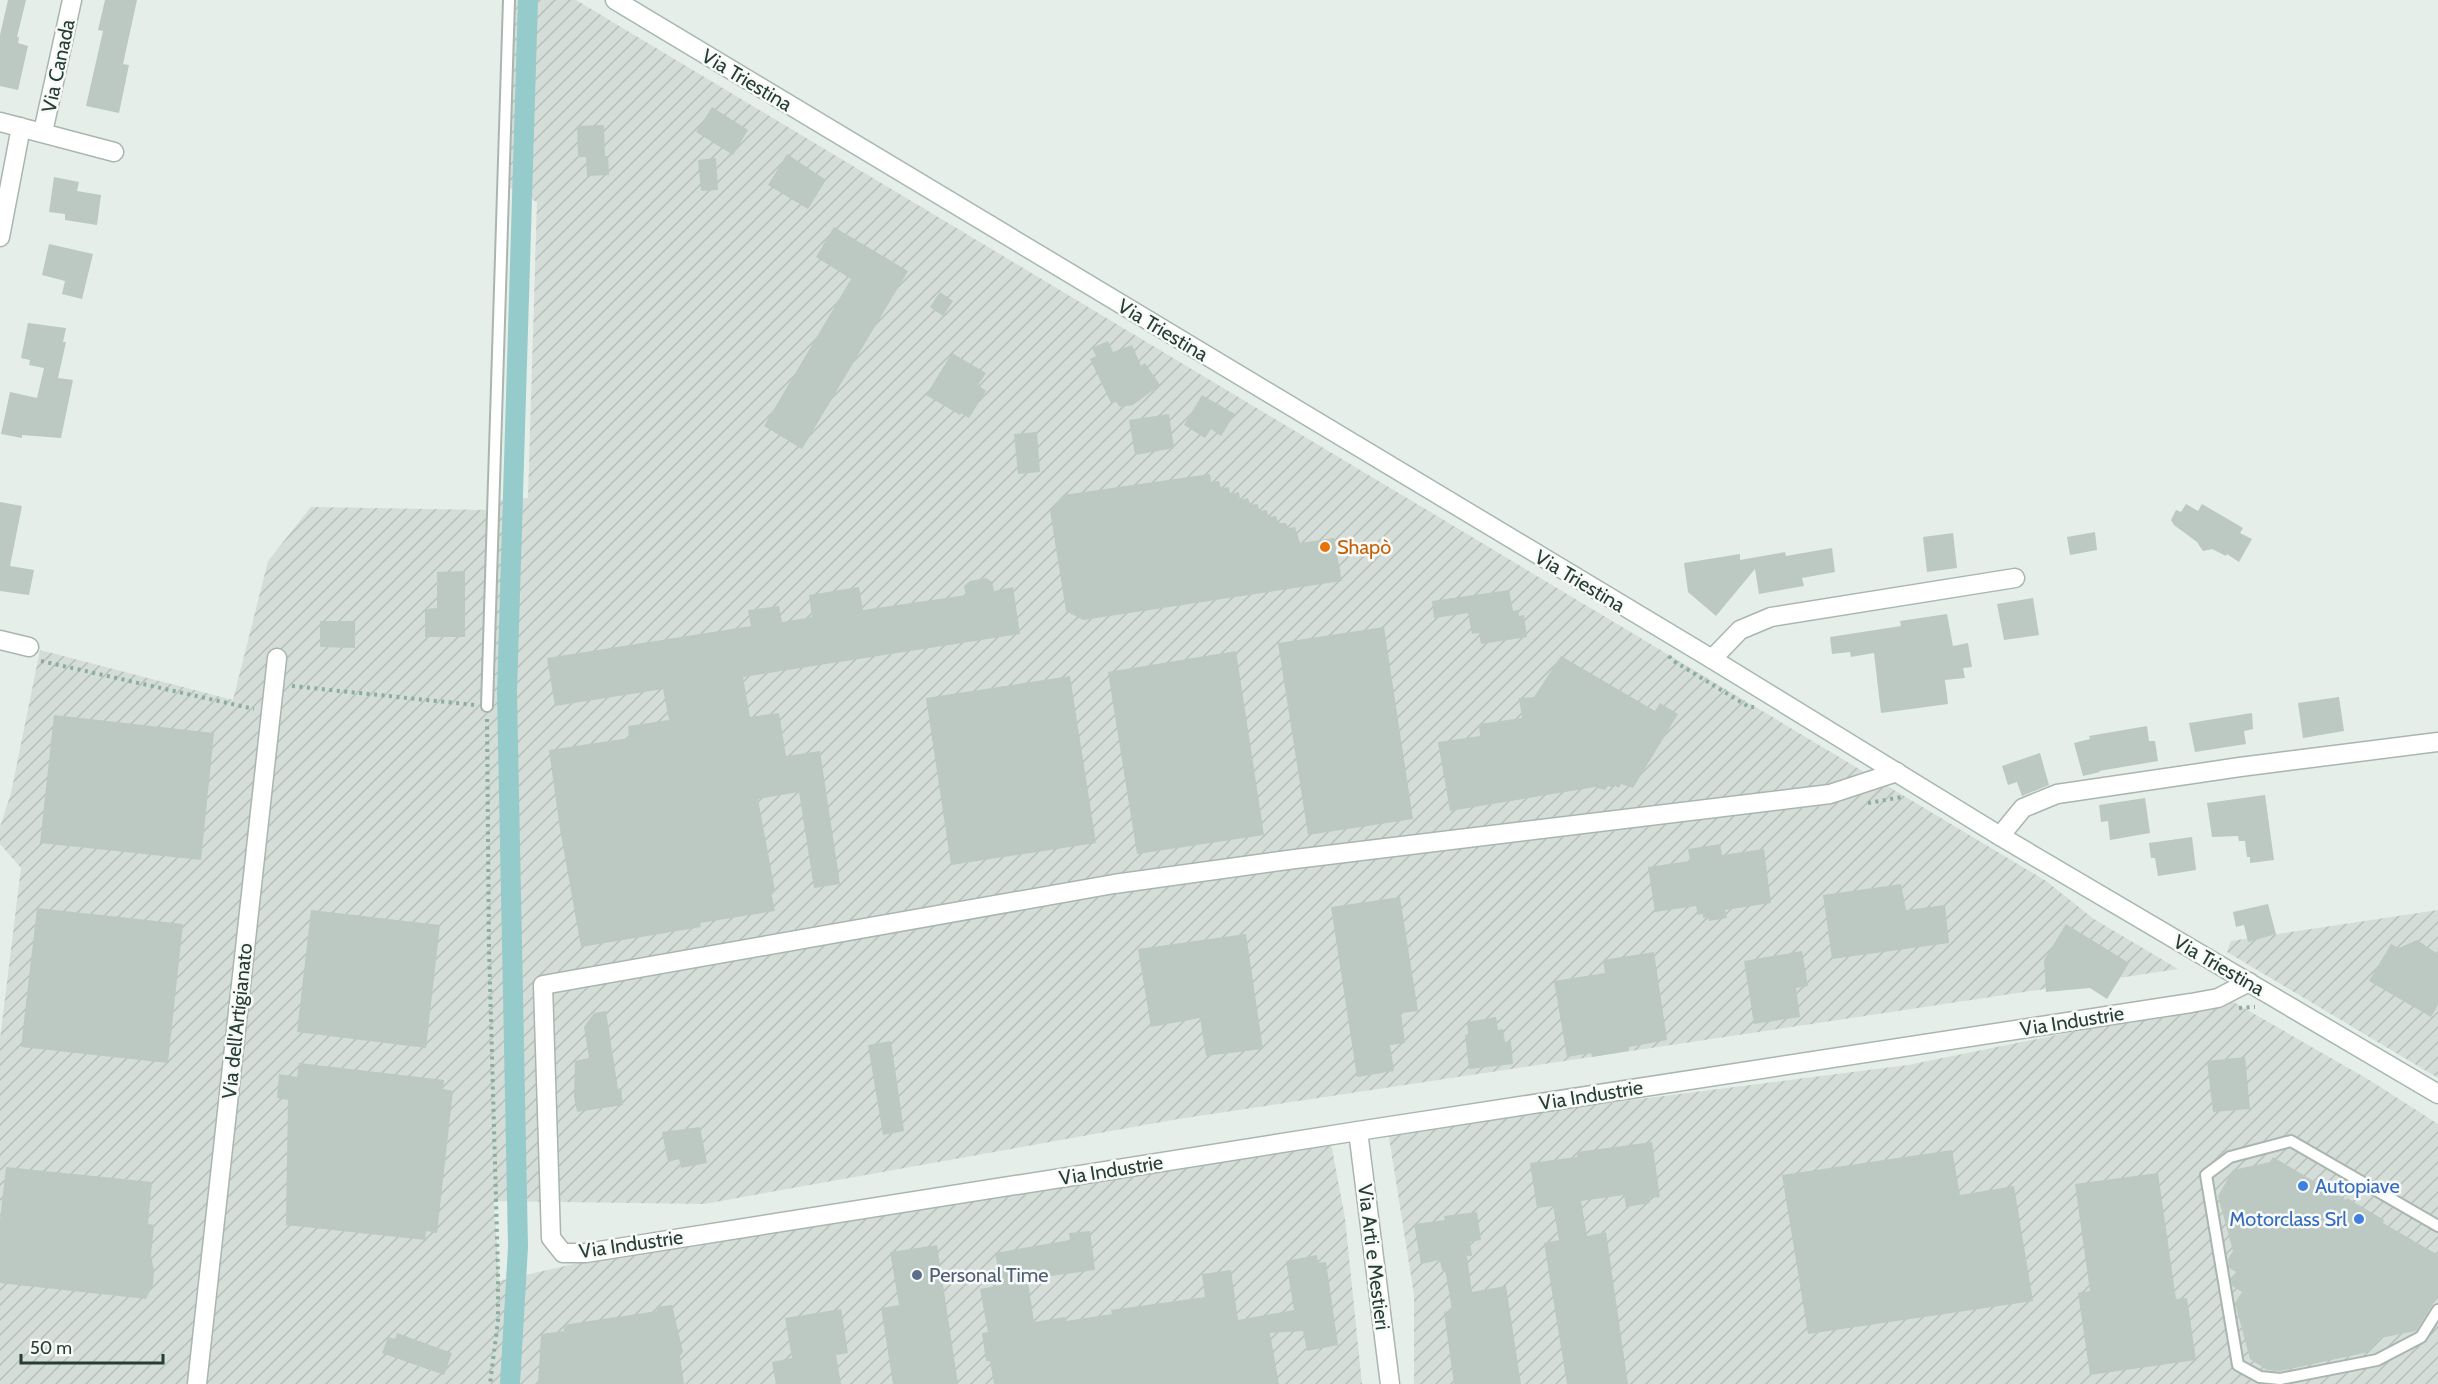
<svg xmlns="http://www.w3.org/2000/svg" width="2438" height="1384" viewBox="0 0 2438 1384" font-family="Cabin,sans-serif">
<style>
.industrial{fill:url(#industrial-furrows)}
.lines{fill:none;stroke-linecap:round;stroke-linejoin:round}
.canal{stroke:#95cccb;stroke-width:20}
.building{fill:#bcc8c2}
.lane-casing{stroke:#a9b6af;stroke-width:14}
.street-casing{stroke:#a9b6af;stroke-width:21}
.secondary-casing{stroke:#a6b8af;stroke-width:21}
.path{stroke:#8aae9d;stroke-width:4;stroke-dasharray:3 4.5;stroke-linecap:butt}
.lane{stroke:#fff;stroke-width:10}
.street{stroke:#fff;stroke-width:18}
.secondary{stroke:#fff;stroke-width:18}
.food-dot{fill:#e8710a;stroke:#f7faf8;stroke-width:2}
.shop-dot{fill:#3f7fe0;stroke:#f7faf8;stroke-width:2}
.service-dot{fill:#5c6f8a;stroke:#f7faf8;stroke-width:2}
.labels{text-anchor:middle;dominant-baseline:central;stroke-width:5;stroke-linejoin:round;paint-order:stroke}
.street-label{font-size:20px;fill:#273e34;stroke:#f7faf8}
.food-label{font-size:20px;fill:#c56008;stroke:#f7faf8;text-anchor:start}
.shop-label{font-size:20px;fill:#366cbe;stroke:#f7faf8;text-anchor:start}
.service-label{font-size:20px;fill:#4e5e75;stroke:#f7faf8;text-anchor:start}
</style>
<defs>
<pattern id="industrial-furrows" width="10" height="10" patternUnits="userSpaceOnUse" patternTransform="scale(1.5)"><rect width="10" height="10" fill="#d5ddd8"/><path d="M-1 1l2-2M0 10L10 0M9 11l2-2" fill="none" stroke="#b7bfba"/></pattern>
</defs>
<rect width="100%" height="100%" fill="#e6eee9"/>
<path class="industrial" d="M507 0H576L2046 881 2094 919 2178 969 1178 1119 704 1204 494 1201 499 1281 653 1246 1330 1138 1345 1218 1362 1384H0V1039L21 868 0 844V827L11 793 40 650 233 700 268 561 311 507 489 510 490 501 528 498 537 202 500 183Z
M2438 910V1078L2227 952 2231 941Z
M2230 1000 2371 1081 2438 1124V1384H1414V1295L1388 1131 1908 1065Z"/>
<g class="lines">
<path class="canal" d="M510 1384 518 1247 507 693 528 0"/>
</g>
<path class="building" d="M8 0H26L17 37H19L18 43 28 46 18 90 0 86V35Z
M105 0H137L123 64 129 65 119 113 86 106 103 31 98 30Z
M712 107 748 130 733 155 696 132Z
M604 125 605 156H608L609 175 587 176 586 157H578L577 126Z
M787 154 826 180 808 209 768 185Z
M716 158 718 190 701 191 698 160Z
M54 177 79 182 77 191 101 195 97 225 65 220V214L49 212Z
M834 227 908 271 802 449 764 426 851 279 816 257Z
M49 244 93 254 82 299 62 294 65 281 42 275Z
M940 292 953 301 943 316 930 307Z
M28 323 66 328 63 342H66L58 378 73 380 61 438 22 435V438L1 434 10 392 37 398 44 368 29 365 30 360 21 358Z
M1108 341 1113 352 1132 345 1141 366 1145 363 1160 385 1133 405 1120 407 1116 402 1111 403 1090 359 1096 356 1092 348Z
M952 353 986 373 978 385 986 391 969 418 961 413 960 415 926 395Z
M1202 395 1235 414 1221 436 1211 429 1205 438 1184 425Z
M1169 414 1174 448 1135 455 1129 420Z
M1037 432 1040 472 1018 474 1014 434Z
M1210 474 1211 482 1219 481 1221 488 1229 487 1230 494 1239 492 1240 500 1248 498 1250 505 1258 504 1259 511 1267 510 1268 517 1276 516 1278 523H1286L1288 528 1295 527 1300 543 1334 538 1342 581 1083 620 1066 611 1050 511 1063 495Z
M0 502 22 506 10 566 34 570 29 595 0 591Z
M2186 504 2198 511 2202 504 2243 528 2240 533 2252 539 2239 562 2227 554 2226 556 2212 549 2203 551 2197 542 2174 525 2171 520 2176 510 2181 512Z
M2095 532 2097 550 2070 555 2067 537Z
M1953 533 1957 568 1927 572 1923 537Z
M1832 548 1835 572 1802 578 1804 586 1759 594 1755 569 1716 616 1688 592 1684 563 1740 554V560L1785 552 1786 556Z
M465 571V637H425V609L437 608V572Z
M986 578 992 582 994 591 1013 587 1020 634 743 677 750 717 779 713 786 756 820 751 840 884 814 888 799 792 758 799 775 891 771 892 775 911 700 923 701 927 581 947 560 829 549 750 629 738 628 726 669 720 663 689 555 706 547 658 751 626 748 610 779 606 782 622 812 617 809 595 859 587 863 610 966 595 964 586 970 581Z
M1509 590 1513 611 1518 610 1519 616 1524 615 1527 637 1481 644 1479 633 1472 634 1468 613 1434 618 1432 601Z
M2033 598 2039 635 2004 640 1997 604Z
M1947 614 1953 646 1968 643 1972 667 1963 668 1965 678 1945 680 1948 704 1881 713 1874 653 1851 657 1850 652 1832 654 1830 637 1901 626 1900 621Z
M320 621H355V648L320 647Z
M1384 627 1413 819 1308 835 1278 643Z
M1236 651 1264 835 1137 854 1108 672Z
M1561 656 1655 711 1660 703 1678 714 1633 788 1621 784 1619 788 1614 785 1613 788 1608 786 1605 790 1595 787 1450 811 1438 742 1480 736 1479 724 1522 718 1519 698 1534 697Z
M1070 676 1096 843 951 865 926 698Z
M2339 697 2344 731 2303 738 2298 703Z
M2252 713 2253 729 2244 731 2246 744 2195 752 2189 723Z
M54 715 214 733 201 860 40 843Z
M2147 726 2149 741H2155L2158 761 2099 771 2100 772 2083 776 2074 743 2090 739 2089 736Z
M2040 753 2049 785 2022 796 2017 782 2008 785 2002 766Z
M2265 795 2274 860 2250 863V857H2247L2245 841H2239L2238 836 2212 837 2207 803Z
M2145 798 2150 833 2110 840 2108 821 2101 822 2099 805Z
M2192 837 2196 870 2158 876 2155 858H2151L2149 843Z
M1720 844 1722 855 1764 849 1771 903 1725 910 1727 918 1709 921 1708 917 1703 918V914L1698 915 1696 906 1655 912 1648 867 1690 861 1688 849Z
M1901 884 1906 910 1945 905 1949 943 1832 959 1823 895Z
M1400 897 1418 1011 1401 1013 1405 1043 1390 1045 1394 1071 1357 1077 1331 907Z
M2268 904 2276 934 2248 942 2244 925 2236 927 2233 912Z
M37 908 183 924 168 1063 21 1047Z
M311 910 440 925 426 1048 297 1032Z
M2066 924 2129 963 2107 999 2090 988 2046 992 2044 960Z
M1246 934 1263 1049 1206 1056 1200 1018 1151 1027 1138 949Z
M2417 940 2438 954V1005L2431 1017 2369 981 2391 944 2399 948Z
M1802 951 1808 986 1796 988 1800 1017 1754 1024 1744 961Z
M1654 952 1667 1040 1629 1047V1051L1592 1057 1591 1053 1567 1057 1554 981 1605 973 1603 960Z
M606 1011 618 1089 621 1088 623 1105 577 1112 574 1097 575 1061 589 1058 584 1027 594 1013Z
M1496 1017 1498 1030 1503 1029 1505 1042 1511 1041 1513 1064 1469 1069 1465 1035 1468 1034 1467 1022Z
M891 1041 904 1131 883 1135 868 1045Z
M2245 1057 2250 1109 2213 1112 2207 1061Z
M299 1063 444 1080 443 1089 453 1091 437 1233 426 1231 425 1240 286 1225 288 1100 277 1098 279 1074 297 1077Z
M700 1127 707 1163 681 1168 679 1159 668 1162 662 1132Z
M1652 1142 1660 1197 1649 1198 1650 1203 1626 1207 1624 1195 1581 1201 1587 1236 1606 1232 1628 1384H1567L1544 1243 1559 1240 1553 1206 1537 1208 1530 1163 1577 1157V1152Z
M1952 1150 1960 1195 2014 1186 2033 1301 1808 1334 1782 1175Z
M2273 1157 2346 1200 2347 1198 2384 1220 2383 1223 2438 1255V1296L2416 1331 2380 1338 2369 1352 2280 1371 2267 1370 2250 1359 2235 1303 2242 1292 2232 1286 2231 1280 2236 1272 2229 1268 2228 1259 2233 1251 2218 1196 2233 1170 2270 1162Z
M6 1167 152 1182 148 1224 154 1225 151 1255 154 1271 153 1285 146 1299 0 1283V1220Z
M2158 1173 2176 1299 2187 1298 2196 1360 2090 1375 2078 1293 2090 1291 2075 1184Z
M1477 1212 1481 1240 1470 1242 1472 1256H1467L1472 1292 1506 1286 1521 1384H1454L1444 1312 1452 1310 1445 1270H1442L1440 1260 1421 1264 1414 1224 1445 1220 1444 1216Z
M1090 1231 1095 1270 1051 1276 1028 1282 1034 1322 1065 1317 1066 1321 1112 1314 1111 1310 1205 1297 1202 1274 1231 1270 1238 1320 1294 1310 1286 1261 1317 1255 1318 1263 1326 1262 1338 1345 1307 1351 1303 1331 1270 1333 1279 1384H994L990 1361H986L982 1333 988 1332 980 1289 1001 1285 995 1253 1070 1240 1069 1233Z
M937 1245 958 1384H893L881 1308 899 1305 890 1252Z
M672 1305 683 1352 680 1356 684 1384H538L541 1334 564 1331 563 1325 657 1311 656 1307Z
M841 1309 848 1353 836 1355 841 1384H776L772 1362 792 1358 785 1318Z
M397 1333 452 1353 444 1375 382 1353 388 1337 395 1339Z"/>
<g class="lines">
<defs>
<path id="lane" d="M487 706 509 0
M2438 1226 2291 1141 2230 1157 2206 1175 2238 1365 2260 1377 2280 1379 2377 1360 2421 1337 2438 1310"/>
<path id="street" d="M0 122 114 152
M43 132 72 0
M0 237 21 127
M0 640 29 647
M1712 659 1740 630 1771 617 2015 578
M1897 772 1830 794 1295 859 1114 884 543 985 551 1238 563 1253H586L1358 1131 2191 1003 2218 998 2249 982
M2000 836 2023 808 2057 794 2240 767 2438 742
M1358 1131 1390 1384
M197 1384 277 658"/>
<path id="secondary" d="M615 0 1712 659 2000 836 2438 1094"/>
</defs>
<use href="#lane" class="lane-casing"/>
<use href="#street" class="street-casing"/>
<use href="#secondary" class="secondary-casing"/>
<path class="path" d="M1669 656 1672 660 1749 707H1754
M41 661 254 709
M292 686 475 705
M487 719 489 948 498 1272V1321L490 1384
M1868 803 1902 797
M2239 1008 2255 1007"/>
<use href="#lane" class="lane"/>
<use href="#street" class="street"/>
<use href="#secondary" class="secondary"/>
</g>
<circle class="food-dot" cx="1325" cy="547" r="6"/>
<g class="shop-dot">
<circle cx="2303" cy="1186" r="6"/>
<circle cx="2359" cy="1219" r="6"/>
</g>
<circle class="service-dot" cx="917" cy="1275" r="6"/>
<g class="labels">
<g class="street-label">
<text transform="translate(58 66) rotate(-78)">Via Canada</text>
<text transform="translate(747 80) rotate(31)">Via Triestina</text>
<text transform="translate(1163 330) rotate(31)">Via Triestina</text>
<text transform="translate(1580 581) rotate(31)">Via Triestina</text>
<text transform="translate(2219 965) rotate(30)">Via Triestina</text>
<text transform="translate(237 1021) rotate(-84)">Via dell'Artigianato</text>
<text transform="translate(2072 1021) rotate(-9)">Via Industrie</text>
<text transform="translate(1591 1095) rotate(-9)">Via Industrie</text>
<text transform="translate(1111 1170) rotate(-9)">Via Industrie</text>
<text transform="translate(631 1244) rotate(-8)">Via Industrie</text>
<text transform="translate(1374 1257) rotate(83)">Via Arti e Mestieri</text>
</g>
<g class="food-label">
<text x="1337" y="547">Shapò</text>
</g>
<g class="shop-label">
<text x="2315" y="1186">Autopiave</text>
<text x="2347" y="1219" text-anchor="end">Motorclass Srl</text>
</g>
<g class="service-label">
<text x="929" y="1275">Personal Time</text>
</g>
</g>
<path d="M21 1354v9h142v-9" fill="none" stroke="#273e34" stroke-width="3"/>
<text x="30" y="1354" font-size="18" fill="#273e34" stroke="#f7faf8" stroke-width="4.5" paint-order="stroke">50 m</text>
</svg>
